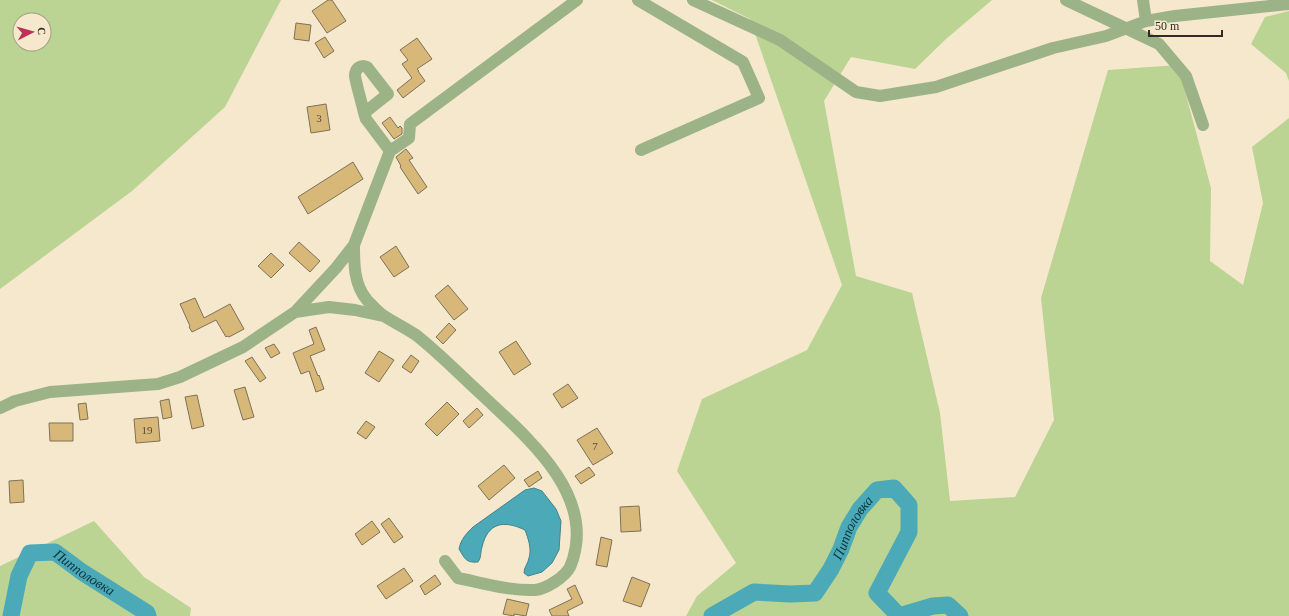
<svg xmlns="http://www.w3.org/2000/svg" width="1289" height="616" viewBox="0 0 1289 616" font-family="'Times New Roman',serif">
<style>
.green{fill:#bbd393;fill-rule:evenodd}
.water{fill:#4ca9b8;stroke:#44838b}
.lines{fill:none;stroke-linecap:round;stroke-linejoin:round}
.river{stroke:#4ca9b8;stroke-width:17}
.building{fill:#d8b878;stroke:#7d7159}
.minor{stroke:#9cb387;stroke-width:12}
.labels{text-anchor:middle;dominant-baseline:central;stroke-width:4;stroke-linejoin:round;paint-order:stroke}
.number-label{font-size:11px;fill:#5b4e37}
.water-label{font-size:14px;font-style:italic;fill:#07353c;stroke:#f6e8cd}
</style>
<rect width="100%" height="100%" fill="#f6e8cd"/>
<path class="green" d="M0 0H281L225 107 132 191 0 289ZM20 20H44V44H20Z
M712 0H992L946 39 915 69 851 57 824 101 856 276 912 293 940 413 950 501 1015 497 1054 420 1041 298 1108 70 1178 65 1211 188 1210 261 1243 285 1263 203 1252 147 1289 118V616H686L697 596 736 563 677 471 702 399 807 350 842 285 750 19Z
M1289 11V81L1286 73 1251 44 1265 17Z
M94 521 144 577 191 608 190 616H0V566Z"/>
<path class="water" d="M534 488 542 491 556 509 561 521 559 550 552 563 542 572 528 576 524 573C524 567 528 564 529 558 532 549 528 538 525 530 504 520 488 522 482 547 480 553 482 556 478 562 466 563 465 559 459 549 461 539 466 534 473 527L525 490Z"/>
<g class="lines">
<g class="river">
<path id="s1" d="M11 616 19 576 30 553 55 552 82 572 147 613 148 616"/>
<path id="s2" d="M712 616 754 592 790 594 815 593 831 569 841 549 849 527 860 509 877 490 894 488 909 505V532L877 593 899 616 933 606 948 605 960 616"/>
</g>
</g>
<path class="building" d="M328 0H332L346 21 327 33 312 11Z
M296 23 311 25 309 41 294 39Z
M325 37 334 51 324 58 315 43Z
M417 38 432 59 417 69 419 71H418L425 81 403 98 397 90 412 78 402 64 408 60 400 50Z
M326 104 330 130 311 133 307 107Z
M390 117 398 128 400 126 402 128V134L394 139 382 123Z
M406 149 413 158 409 160 427 187 418 194 400 167 401 166 396 157Z
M353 162 363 179 308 214 298 197Z
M299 242 320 261 310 272 289 253Z
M396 246 409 267 394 277 380 257Z
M271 253 284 265 271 278 258 266Z
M448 285 468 309 454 320 435 296Z
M195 298 204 318 230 304 244 329 229 337 227 336 226 337 216 320 192 332 189 327 190 326 180 304Z
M449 323 456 330 443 344 436 337Z
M316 327 325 350 310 356 318 376 319 375 324 389 316 392 309 371 301 374 293 353 314 344 309 330Z
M516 341 531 364 514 375 499 352Z
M274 344 280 353 271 358 265 348Z
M379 351 394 360 379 382 365 373Z
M411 355 419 361 411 373 402 367Z
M252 357 266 378 260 382 245 361Z
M568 384 578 398 562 408 553 394Z
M245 387 254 417 243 420 234 390Z
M197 395 204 426 192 429 185 397Z
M169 399 172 417 163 419 160 401Z
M447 402 459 414 437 436 425 424Z
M86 403 88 419 80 420 78 404Z
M477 408 483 415 469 428 463 421Z
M158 417 160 441 136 443 134 419Z
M366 421 375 427 366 439 357 433Z
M49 423H73V441H50Z
M597 428 613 453 593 465 577 440Z
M504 465 515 478 489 500 478 486Z
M589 467 595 475 581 484 575 476Z
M538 471 542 478 529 487 524 480Z
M23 480 24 502 10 503 9 481Z
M639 506 641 531 621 532 620 507Z
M389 518 403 537 394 543 381 524Z
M372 521 380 532 362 545 355 534Z
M601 537 612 540 607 567 596 565Z
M404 568 413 581 386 599 377 586Z
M435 575 441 584 425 595 420 586Z
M632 577 650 584 641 607 623 601Z
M575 585 583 603 567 611 569 616H552L549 610 572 599 567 589Z
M507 599 529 604 526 616 514 614V616L503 614Z"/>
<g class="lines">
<path class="minor" d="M638 0 743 62 759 98 641 150
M693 0 780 40 856 92 880 96 936 87 1053 48 1106 36 1146 21 1175 16 1289 4
M1066 0 1159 44 1186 76 1203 125
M1143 0 1146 21
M364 113 388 94 367 67C361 64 355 68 355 76 356 84 362 103 364 113L366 119 390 151
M354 245C354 264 354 285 367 300 372 305 378 312 384 316 395 323 406 328 416 335 439 353 459 374 481 394 524 435 594 491 573 559 572 561 571 565 570 567 565 577 546 589 535 590 510 591 483 583 458 578L445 561
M295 312 329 307 355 310 383 316
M0 408 15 401 50 392 158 384 180 377 243 347 295 312 336 268 354 245 390 151 409 138 410 124 577 0"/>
</g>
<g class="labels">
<g class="number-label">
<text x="319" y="118">3</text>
<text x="147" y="430">19</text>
<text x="595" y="446">7</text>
</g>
<g class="water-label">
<text stroke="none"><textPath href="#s2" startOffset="185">Пипполовка</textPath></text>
<text stroke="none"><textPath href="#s1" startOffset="127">Пипполовка</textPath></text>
</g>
</g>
<g transform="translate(32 32) rotate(84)"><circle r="19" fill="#f6e8cd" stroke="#a79c88"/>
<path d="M0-3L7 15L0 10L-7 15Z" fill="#be2f59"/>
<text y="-6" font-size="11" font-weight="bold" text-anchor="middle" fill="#312b21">С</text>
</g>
<path d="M1149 30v6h73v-6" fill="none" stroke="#312b21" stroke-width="2"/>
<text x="1155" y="30" font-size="12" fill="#312b21" stroke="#f6e8cd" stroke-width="3" paint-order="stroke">50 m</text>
</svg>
